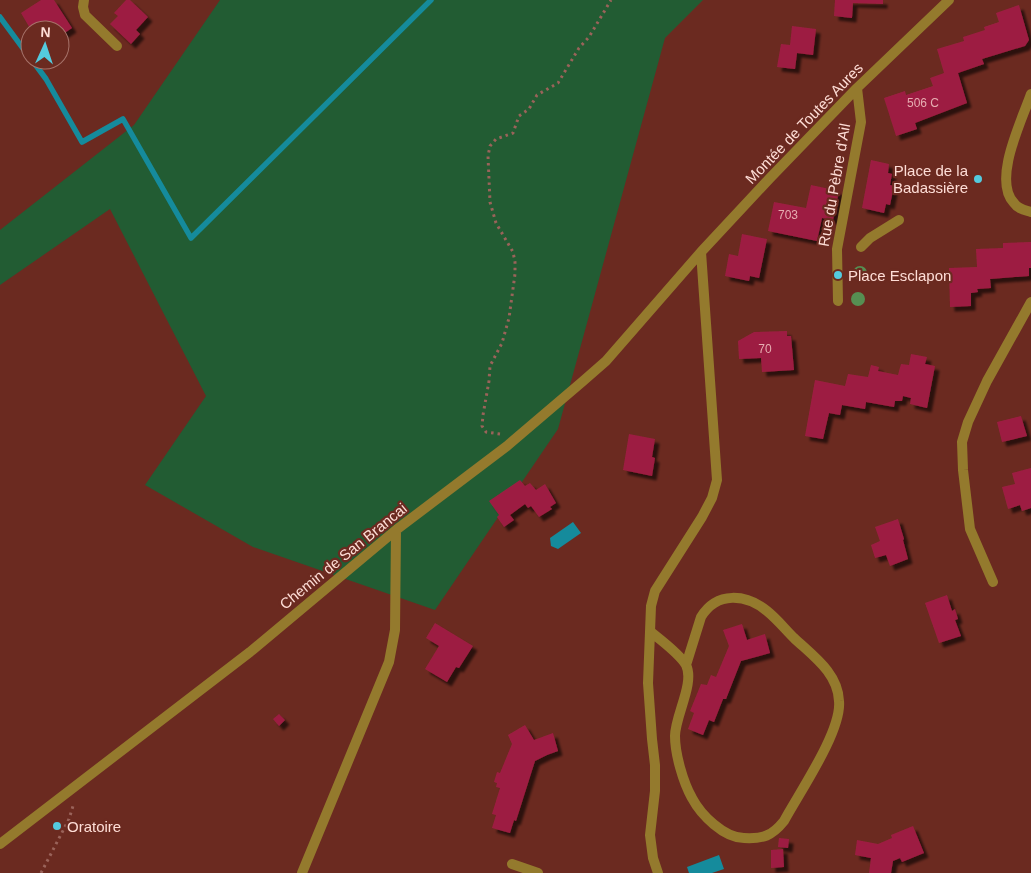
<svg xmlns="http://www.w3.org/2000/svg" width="1031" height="873" viewBox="0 0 1031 873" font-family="Arial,sans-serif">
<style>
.green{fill:#225c33}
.water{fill:#158b9c}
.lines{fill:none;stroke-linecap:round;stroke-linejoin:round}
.stream{stroke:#158b9c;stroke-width:5.5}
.building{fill:#9d1e42;filter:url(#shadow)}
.path{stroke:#9a635a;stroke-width:3;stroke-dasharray:2.5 4;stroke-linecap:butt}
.street{stroke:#947a2d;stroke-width:10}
.tree{fill:#568f52}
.poi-dot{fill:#54cade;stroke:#6b2a20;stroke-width:2}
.labels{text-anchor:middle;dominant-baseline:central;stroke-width:4.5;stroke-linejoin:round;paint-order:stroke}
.number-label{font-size:12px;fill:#e6adb1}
.street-label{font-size:15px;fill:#feddd6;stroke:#6b2a20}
.poi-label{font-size:15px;fill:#feddd6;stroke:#6b2a20;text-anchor:start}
</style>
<defs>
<filter id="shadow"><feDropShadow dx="4.5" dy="4.5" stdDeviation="1" flood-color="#0009"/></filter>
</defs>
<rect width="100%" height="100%" fill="#6b2a20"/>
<path class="green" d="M220 0H703L665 38 558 429 435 610 253 547 145 485 206 396 110 209 0 285V230L134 125Z"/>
<path class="water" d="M573 522 581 533 558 549 551 546 550 538Z
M719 855 724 869 712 873H689L687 867Z"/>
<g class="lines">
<path class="stream" d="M0 17 30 58
M32 60 46 79 82 142 123 119 191 238 431 0"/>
</g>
<path class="building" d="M41 0H54L72 28 60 36V30H31L21 13Z
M126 0H130L148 17 136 30 140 34 131 44 110 24 118 16 114 13Z
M835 0H883V4L853 3 852 18 834 16Z
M1019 5 1029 40 1025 46 982 59 984 64 958 73 967 103 915 123 917 129 896 136 884 98 905 91 906 95 933 86 930 78 944 73 937 49 964 41 963 37 985 30 984 27 999 22 996 13Z
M792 26 816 29 813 55 797 53 795 69 777 67 781 44 790 45Z
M871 160 889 164 888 173 892 174 890 185 894 186 890 205 886 204 884 213 862 208Z
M811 185 839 191 833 220 822 218 817 241 768 231 774 202 806 208Z
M742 234 767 239 759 278 750 276 749 281 725 276 729 254 738 256Z
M1031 242V268H1029V276L990 279 991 288 977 289 978 292 971 293V306L950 307 949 268 977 267 976 249 1003 248V243Z
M787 331V336H791L794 370 762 372 761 358 739 359 738 341 754 332Z
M911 354 927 357 925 364 935 366 927 408 910 404 911 398 903 396 902 401H895L894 407 866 402 865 409 842 405 840 415 829 413 823 439 805 436 815 380 845 386 848 374 868 377 871 365 879 367 878 371 898 375 901 364 909 365Z
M1021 416 1027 436 1002 442 997 422Z
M629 434 655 439 652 457 655 458 652 476 623 470Z
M1031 468V508L1022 511 1020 505 1008 509 1002 487 1015 484 1012 473Z
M520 480 525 486 530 483 536 490 545 484 556 503 550 507 552 509 539 517 531 506 528 508 525 504 510 515 514 520 504 527 497 517 499 515 489 501Z
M898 519 904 539 903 540 908 559 890 566 886 555 875 558 871 545 880 541 875 527Z
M947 595 952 611 955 609 958 619 955 620 961 636 939 643 925 603Z
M435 623 473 646 459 668 456 667 447 682 425 669 439 646 426 638Z
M742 624 747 640 765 634 770 653 741 661 726 699H723L714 722 709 720 703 735 688 729 694 713 690 711 701 684 707 685 711 675 716 677 729 646 723 630Z
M279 714 285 720 279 726 273 719Z
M525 725 534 740 553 733 558 751 547 755 535 761 516 821 514 820 510 833 492 828 496 815 492 814 500 788 496 787 497 783 494 782 497 772 500 773 512 744 508 735Z
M913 826 924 853 902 862 900 858 893 861 891 873H869L871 858 855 855 857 840 878 844 892 838 891 835Z
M779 838 789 839 788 848 778 847Z
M783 849 784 867 771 868V850Z"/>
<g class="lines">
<path class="path" d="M500 434 486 432 482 426 483 415 489 381 490 366 502 343 509 318 515 274V262L513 252 496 223 490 202 488 156 490 146 496 139 513 133 519 116 529 109 537 95 558 83 579 48 589 37 611 0
M41 873 69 819 73 806"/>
<path class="street" d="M84 0 83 7 85 15 117 46
M1031 94C1022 120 992 180 1014 203 1018 209 1025 210 1031 212
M861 247 870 238 899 220
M838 301 837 249 861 122 857 88
M993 582 970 529 963 470 962 442 968 422 987 381 1031 302
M650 631C660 640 679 653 686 665 695 683 675 716 675 736 675 754 683 782 692 798 701 815 724 838 744 838 763 839 772 836 784 821 799 793 842 731 839 701 838 673 813 656 794 638 785 629 777 619 767 611 746 594 717 591 701 617L686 665
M0 844 250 652 396 530 507 446 582 382 606 361 701 252 770 178 857 88 949 0
M512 864 538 873
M302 873 389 662 395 630 396 530
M658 873 653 858 650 835 655 791V765L652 739 648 683 651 606 655 591 702 517 712 498 717 480 701 252"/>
</g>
<g class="tree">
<circle cx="860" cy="273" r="7"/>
<circle cx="858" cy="299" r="7"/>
</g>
<g class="poi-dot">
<circle cx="978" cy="179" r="5"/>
<circle cx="838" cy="275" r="5"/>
<circle cx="57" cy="826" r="5"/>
</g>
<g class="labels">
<g class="number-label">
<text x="923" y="103">506 C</text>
<text x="788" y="215">703</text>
<text x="765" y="349">70</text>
</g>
<g class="street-label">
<text transform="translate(804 123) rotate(-46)">Montée de Toutes Aures</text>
<text transform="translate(834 185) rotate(-80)">Rue du Pèbre d'Ail</text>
<text transform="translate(343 556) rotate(-39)">Chemin de San Brancai</text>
</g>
<g class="poi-label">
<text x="968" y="170" text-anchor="end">Place de la<tspan x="968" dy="17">Badassière</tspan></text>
<text x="848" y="275">Place Esclapon</text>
<text x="67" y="826">Oratoire</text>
</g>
</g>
<g transform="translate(45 45) rotate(3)"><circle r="24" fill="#6b2a20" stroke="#a67269"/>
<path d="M0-4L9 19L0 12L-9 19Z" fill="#54cade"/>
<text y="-8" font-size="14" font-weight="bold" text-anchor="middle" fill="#feddd6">N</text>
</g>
</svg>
